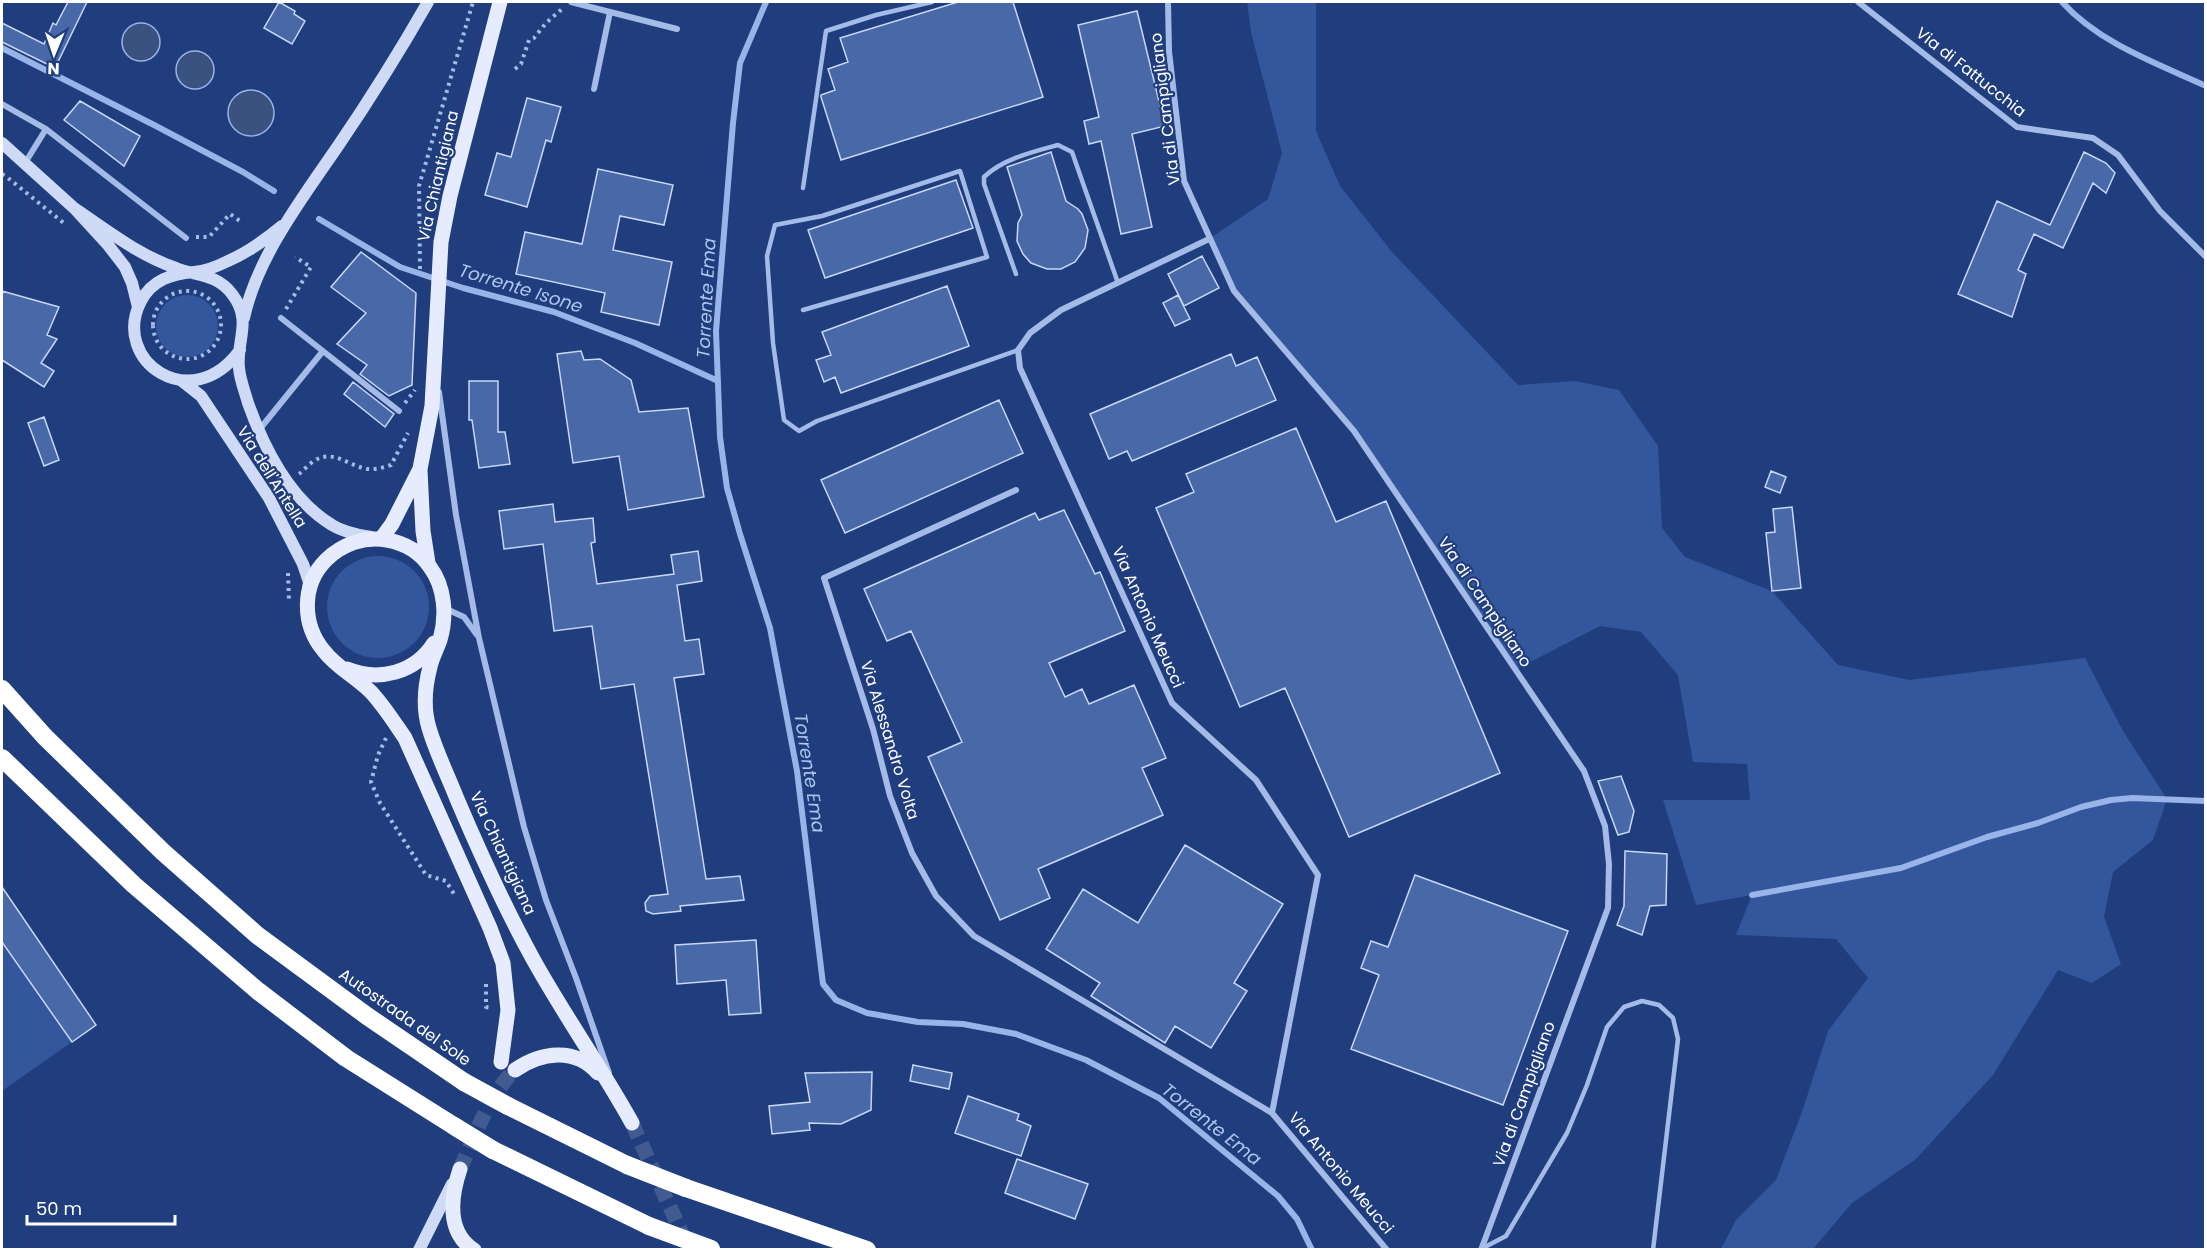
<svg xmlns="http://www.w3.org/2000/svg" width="2207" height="1251" viewBox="0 0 2207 1251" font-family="Poppins,sans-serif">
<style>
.green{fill:#33569c}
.water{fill:#3b5180;stroke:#98b4e8;stroke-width:1.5}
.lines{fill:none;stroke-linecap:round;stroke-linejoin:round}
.stream{stroke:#98b4e8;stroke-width:6}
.building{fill:#4968a7;stroke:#c8d7f5;stroke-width:1.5}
.primary-tunnel{stroke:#415b91;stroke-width:15;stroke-dasharray:15 8;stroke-linecap:butt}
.path{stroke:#a4bbe7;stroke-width:4;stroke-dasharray:3 4.5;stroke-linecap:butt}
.lane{stroke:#a4bbe7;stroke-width:4.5}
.street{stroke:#a4bbe7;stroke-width:6}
.secondary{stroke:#cfdbf6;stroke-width:12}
.primary{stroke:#e6ecfd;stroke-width:15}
.highway{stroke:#fff;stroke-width:18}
.highway-bridge{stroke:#fff;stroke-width:18}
.labels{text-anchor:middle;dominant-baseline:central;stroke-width:4.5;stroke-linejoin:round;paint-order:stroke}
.street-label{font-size:16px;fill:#fff;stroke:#203e7e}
.water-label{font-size:18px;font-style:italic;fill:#b0c5ef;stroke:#203e7e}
</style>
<rect width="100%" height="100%" fill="#203e7e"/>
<path class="green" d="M1247 2H1316V131L1340 186 1392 252 1518 385 1575 381 1619 390 1658 446 1662 528 1685 557 1772 591 1838 665 1909 680 2085 658 2123 731 2167 799 2153 840 2113 872 2104 917 2121 964 2092 983 2058 970 1993 1075 1916 1159 1852 1203 1813 1249H1721L1736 1220 1776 1180 1802 1112 1828 1031 1868 978 1836 939 1736 935 1752 895 1696 905 1663 800H1750L1747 764 1693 762 1678 675 1641 632 1600 626 1515 670 1354 432 1234 291 1209 239 1268 199 1282 153 1251 32Z
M156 326a31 31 0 1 1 62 0a31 31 0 1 1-62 0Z
M327 607a51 51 0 1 1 102 0a51 51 0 1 1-102 0Z
M2 887 96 1025 2 1091Z"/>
<path class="water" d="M122 42a19 19 0 1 1 38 0a19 19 0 1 1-38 0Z
M176 70a19 19 0 1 1 38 0a19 19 0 1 1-38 0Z
M228 113a23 23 0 1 1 46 0a23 23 0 1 1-46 0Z"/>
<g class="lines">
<path class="stream" d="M766 2 740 63 733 123 716 331 720 437 727 488 740 534 770 628 797 771 823 984 836 1000 867 1013 918 1022 963 1024 1016 1034 1086 1060 1159 1098 1278 1196 1297 1219 1312 1250
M2062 2C2099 43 2156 63 2206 86
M2 48 156 126 243 172 274 191
M319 219 400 267 463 288 554 312 635 343 718 381
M1752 895 1901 868 1987 837 2038 823 2081 807 2111 800 2132 798 2206 801"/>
</g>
<path class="building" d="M68 2H87L55 68 2 42V23L44 44 53 23 56 25Z
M279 2 295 11 294 14 305 21 292 44 264 28Z
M958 2H1013L1043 97 841 160 821 97V95L835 90 828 69 848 62 840 38Z
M1137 11 1165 126 1132 134 1152 227 1121 234 1101 141 1089 144 1084 121 1099 117 1078 25Z
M527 98 561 107 551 142 546 140 527 207 485 195 497 153 511 157Z
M80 101 140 136 124 166 64 120Z
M1051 152 1066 201 1078 209 1082 214 1088 230 1085 248 1075 262 1061 269H1047L1031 263 1023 254 1017 241 1018 223 1022 215 1007 167Z
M2084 152 2106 163 2115 173 2106 193 2093 183 2063 248 2034 234 2018 270 2026 274 2012 317 1958 294 1997 201 2050 225Z
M598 169 673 185 664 225 620 216 613 250 672 262 659 325 601 312 605 293 516 274 525 232 582 244Z
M956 180 973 228 825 278 808 230Z
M361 252 416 293 412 385 389 396 360 374 367 365 337 344 366 313 331 287Z
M1202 256 1219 288 1184 306 1168 274Z
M947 286 969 346 841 393 835 377 824 382 816 360 831 355 822 332Z
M2 291 59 307 47 335 57 339 41 363 54 371 44 387 2 360Z
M1178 295 1190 319 1175 326 1163 303Z
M581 351 584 360 600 359 631 380 639 412 688 408 704 497 628 510 619 456 573 463 557 354Z
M1231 354 1236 366 1257 357 1276 400 1132 461 1127 451 1109 459 1090 414Z
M469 381H498V432H505L510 464 479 468 472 420H469Z
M353 382 394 414 385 427 344 394Z
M999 400 1023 453 845 533 821 480Z
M44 417 59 460 44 466 28 423Z
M1296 428 1336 522 1386 501 1500 773 1349 837 1285 688 1240 707 1156 508 1194 492 1186 474Z
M1771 471 1786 477 1780 493 1765 487Z
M553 504 555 522 593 518 595 542 591 543 597 584 674 574 671 555 698 551 702 581 677 585 685 641 699 639 704 674 674 678 706 879 740 876 744 900 680 906 681 911 653 914 646 911 645 903 650 896 668 894 634 684 601 689 592 626 554 631 543 544 504 549 499 511Z
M1792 507 1801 588 1772 591 1766 533 1775 532 1773 509Z
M1064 510 1095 574 1100 572 1125 631 1049 663 1065 697 1082 689 1089 704 1134 685 1166 758 1142 768 1163 815 1038 869 1050 898 1000 920 928 757 962 742 911 631 887 641 864 589 1035 513 1039 520Z
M1621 776 1634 811 1629 832 1618 835 1598 781Z
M1185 845 1283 904 1234 983 1247 991 1211 1048 1175 1026 1165 1043 1091 996 1100 983 1046 949 1083 889 1138 923Z
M1625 851 1667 854 1666 905 1650 906 1642 935 1617 925 1624 906Z
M1415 875 1568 931 1503 1105 1351 1049 1379 975 1361 968 1371 941 1388 947Z
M2 887 96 1025 72 1042 2 942Z
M756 940 761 1013 729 1015 726 980 677 984 675 945Z
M913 1065 952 1073 949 1089 910 1081Z
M872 1072 871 1110 841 1124 809 1123 810 1130 772 1134 769 1106 810 1102 805 1073Z
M968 1096 1019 1114 1017 1120 1031 1126 1021 1156 955 1133Z
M1017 1159 1088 1184 1075 1219 1005 1193Z"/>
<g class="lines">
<path class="primary-tunnel" d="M632 1123 688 1247
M460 1169C475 1137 488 1095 515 1070"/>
<path class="path" d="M515 69 521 64 529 40 534 38 546 23 562 9
M2 174 8 178 65 224
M196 237H209L230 214 240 221
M420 269 419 186 473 2
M153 325a34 34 0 1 1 68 0a34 34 0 1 1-68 0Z
M286 309 311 267 295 257
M405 403 415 390
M299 474C304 470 309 464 314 461 333 448 350 467 368 469 376 470 384 467 391 465L408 433
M288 573 289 602
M386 738 378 755 371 782 380 803 426 875 446 881 454 894
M486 984V1007L492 1008"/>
<path class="lane" d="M803 188 826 31 876 15 932 2
M1016 274 984 184V177C1003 159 1032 152 1058 145L1072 152 1118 283
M803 310 987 257 960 171 822 216 775 225 767 256 773 343 784 420 799 431 817 421 1018 350
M1481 1249 1506 1236 1567 1133 1587 1085 1607 1027 1624 1007 1642 1001 1659 1005 1673 1018 1678 1039 1653 1250"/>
<path class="street" d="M571 2 677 29
M1168 2 1169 51 1184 181 1234 291 1354 431 1584 771 1605 826 1609 864 1608 908 1481 1250
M1858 2 2017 127 2093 138 2118 155 2160 211 2206 257
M594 89 610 12
M2 104 46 129
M25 163 46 129 186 238
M1209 239 1061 310 1030 333 1018 350 1020 368 1172 703 1256 780 1318 875 1272 1113 1387 1250
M281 318 399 411
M439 392 456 515 479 638 524 827 546 900 576 978 609 1073
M259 430 323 351
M1016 490 824 578 873 729 890 796 912 853 936 896 974 936 1272 1113
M444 608 464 617 477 635"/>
<path class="secondary" d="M2 143 74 208 108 245 125 267 132 283 138 307
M74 208C107 230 138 255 176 268 197 276 217 274 232 294 253 321 236 340 239 368 240 380 245 392 248 403 264 448 289 499 332 525 343 532 358 535 371 537
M244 318C257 257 303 197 338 146 370 99 400 51 428 2
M240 350C192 417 110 361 141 301 152 280 171 274 194 272 205 271 218 266 228 261 249 252 265 240 282 226
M182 381 201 396 269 498 303 564 309 582 308 590
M419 1250 452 1184"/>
<path class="primary" d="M420 470 423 531 428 563
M381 539 392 524 420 469 432 406 441 242 450 196 500 2
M347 669C379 682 415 673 434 643
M501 1062 508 1010 503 963 490 928 405 738C394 722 384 706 371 692 356 677 336 667 324 651 302 625 301 585 326 560 342 544 365 536 387 540 404 543 420 552 430 567 445 587 447 616 440 640 437 649 432 657 430 667 425 686 423 708 429 728 436 752 448 776 457 799 480 853 505 908 533 959 564 1015 601 1067 632 1123
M515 1070C541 1052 575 1047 598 1073
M460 1169C451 1196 446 1232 474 1250"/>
<path class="highway" d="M2 689 45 737 163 852 257 935 367 1016 464 1082
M2 758 134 885 258 991 346 1058 454 1126
M508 1106 627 1165
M493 1150 649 1226
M686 1188 867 1250"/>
<path class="highway-bridge" d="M464 1082 508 1106
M454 1126 493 1150
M627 1165 686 1188
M649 1226 711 1249"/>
</g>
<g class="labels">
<g class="street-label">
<text transform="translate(1971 72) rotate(38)">Via di Fattucchia</text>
<text transform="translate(1165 109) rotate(-97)">Via di Campigliano</text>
<text transform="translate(438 176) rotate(-77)">Via Chiantigiana</text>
<text transform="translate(272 477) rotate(58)">Via dell'Antella</text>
<text transform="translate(1485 602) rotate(56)">Via di Campigliano</text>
<text transform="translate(1148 617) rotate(66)">Via Antonio Meucci</text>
<text transform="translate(890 740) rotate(73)">Via Alessandro Volta</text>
<text transform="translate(503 853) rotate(65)">Via Chiantigiana</text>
<text transform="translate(405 1017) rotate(35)">Autostrada del Sole</text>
<text transform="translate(1524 1094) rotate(-70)">Via di Campigliano</text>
<text transform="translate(1341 1173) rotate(50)">Via Antonio Meucci</text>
</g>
<g class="water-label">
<text transform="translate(521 288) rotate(17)">Torrente Isone</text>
<text transform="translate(706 298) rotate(-87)">Torrente Ema</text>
<text transform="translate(810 773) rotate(81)">Torrente Ema</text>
<text transform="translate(1212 1124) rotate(38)">Torrente Ema</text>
</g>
</g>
<rect width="2207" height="1251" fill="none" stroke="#ffffff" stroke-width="6"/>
<g transform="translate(54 54) rotate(182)" stroke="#203e7e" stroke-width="4.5" paint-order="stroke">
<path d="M0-4.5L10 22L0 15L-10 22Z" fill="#ffffff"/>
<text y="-9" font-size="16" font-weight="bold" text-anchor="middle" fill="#ffffff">N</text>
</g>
<path d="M27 1215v9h148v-9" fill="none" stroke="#ffffff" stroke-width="3"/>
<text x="36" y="1215" font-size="18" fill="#ffffff" stroke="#203e7e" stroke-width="4.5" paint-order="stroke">50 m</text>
</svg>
